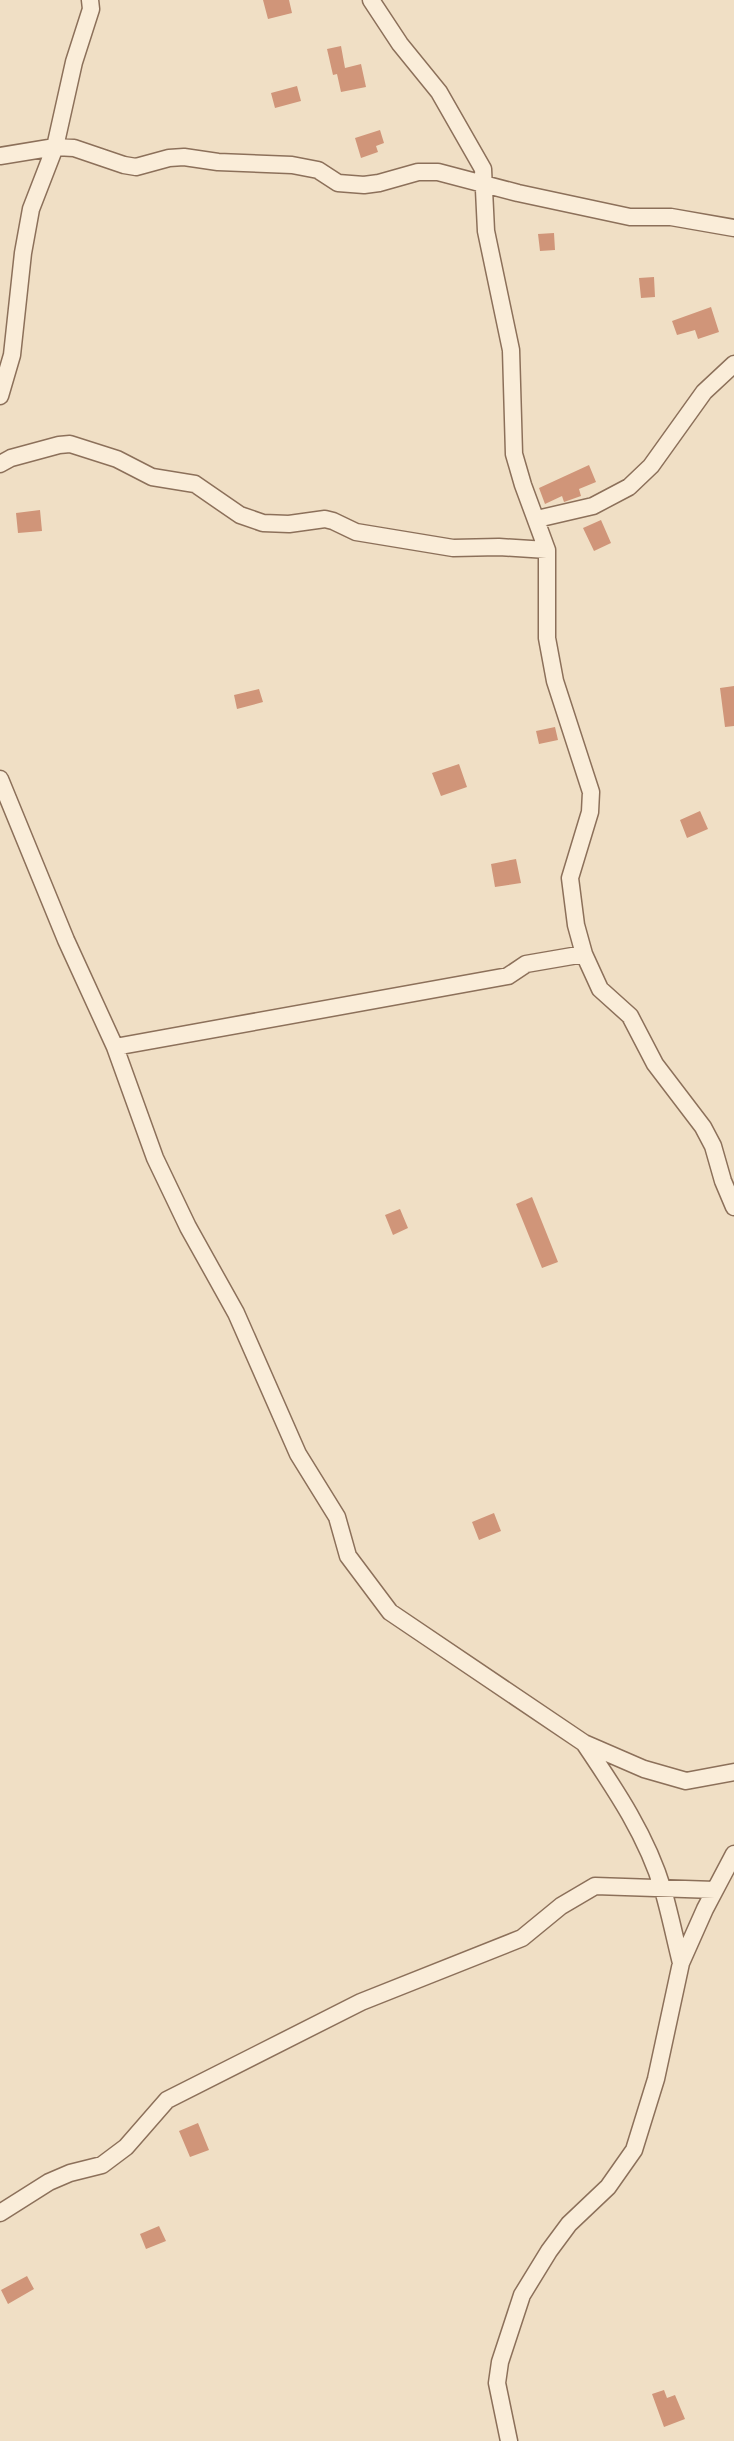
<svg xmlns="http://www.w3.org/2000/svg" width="734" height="2441" viewBox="0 0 734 2441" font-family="Georgia,serif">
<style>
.building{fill:#d09579}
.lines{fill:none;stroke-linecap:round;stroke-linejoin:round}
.minor-casing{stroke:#8c705a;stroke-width:19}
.minor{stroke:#faedd9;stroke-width:16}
</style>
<rect width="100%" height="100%" fill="#f0dfc5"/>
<path class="building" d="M263 0H289L292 13 268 19Z
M341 46 345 68 361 64 366 87 341 92 337 74 333 75 327 49Z
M297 86 301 101 275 108 271 93Z
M380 130 384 143 376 146 378 152 361 158 355 138Z
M554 233 555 250 540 251 538 234Z
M654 277 655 297 641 298 639 278Z
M711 307 719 332 698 339 695 330 677 335 672 321Z
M589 465 596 482 579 489 581 496 564 502 562 496 545 504 539 488Z
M40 510 42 531 18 533 16 513Z
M601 520 611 543 594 551 583 528Z
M734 686V726L725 727 720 688Z
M259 689 263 702 237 709 234 695Z
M555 727 558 740 539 744 536 731Z
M459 764 467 787 441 796 432 773Z
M700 811 708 829 687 838 680 820Z
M516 859 521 883 495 887 491 864Z
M532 1197 558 1262 542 1268 516 1204Z
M400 1209 408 1228 393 1235 385 1215Z
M494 1513 501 1531 479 1540 472 1522Z
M198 2123 209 2150 190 2157 179 2131Z
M159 2226 166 2241 146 2249 140 2234Z
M27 2276 34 2289 8 2304 1 2290Z
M664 2390 667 2398 675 2395 685 2419 664 2427 652 2394Z"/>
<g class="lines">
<defs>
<path id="minor" d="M371 0 400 44 439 92 483 169 486 231 511 350 514 454 523 485 547 550V638L555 681 591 792 590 812 570 878 576 925 584 954 600 989 630 1016 655 1064 703 1127 713 1146 723 1181 734 1207
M0 156 55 147 74 148 124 165 136 167 169 158 184 157 218 162 292 165 318 170 338 183 364 185 379 183 418 172H438L518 193 630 217H671L734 228
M0 396 12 355 23 253 31 209 55 147 74 62 91 9 90 0
M0 464 11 458 59 445 70 444 117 459 152 477 195 484 240 515 263 523 289 524 325 519 333 521 356 532 453 548 499 547 547 550
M537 519 593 506 629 487 651 466 704 392 734 364
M0 779 66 940 115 1047 155 1158 188 1227 236 1313 298 1454 337 1517 348 1556 390 1612 584 1743 644 1769 686 1781 734 1772
M115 1047 508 976 526 964 584 954
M584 1743C615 1789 647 1836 663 1890 670 1914 675 1939 681 1963
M0 2213 49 2182 70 2173 102 2165 126 2147 167 2100 361 2002 522 1938 561 1906 595 1886 715 1890
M509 2441 497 2383 500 2362 522 2295 549 2251 569 2224 608 2187 634 2150 656 2079 681 1963 705 1909 734 1854"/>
</defs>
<use href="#minor" class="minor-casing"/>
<use href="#minor" class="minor"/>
</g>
</svg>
